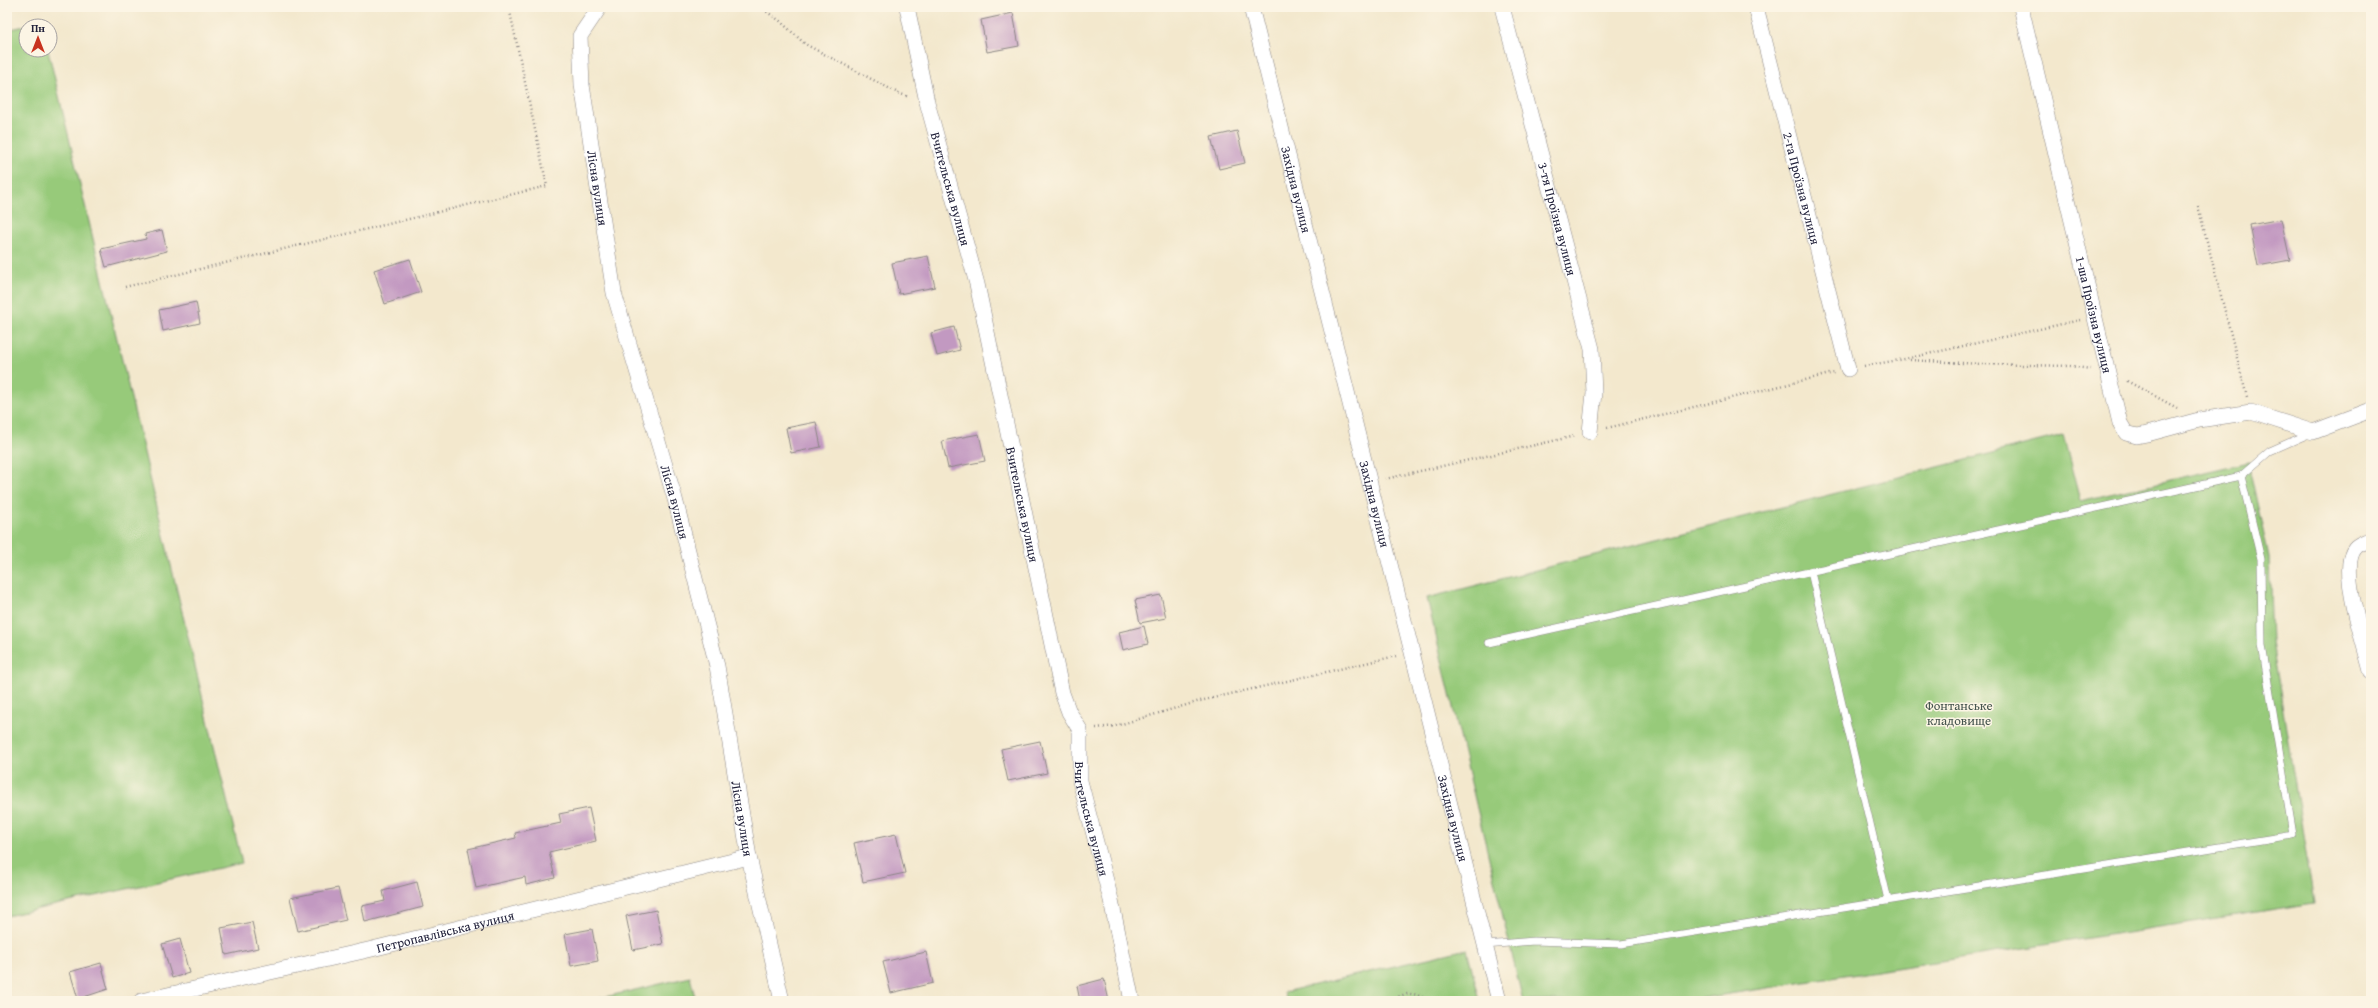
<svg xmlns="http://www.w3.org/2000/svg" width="2378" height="1008" viewBox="0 0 2378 1008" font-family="'Gentium Book Plus',serif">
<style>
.green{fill:#97ca7a;stroke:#5c765a}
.building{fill:#c299c1}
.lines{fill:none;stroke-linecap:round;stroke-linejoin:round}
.lane-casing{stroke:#8a8584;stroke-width:8}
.street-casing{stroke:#8a8584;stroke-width:16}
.path{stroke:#8a8584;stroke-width:2.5;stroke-dasharray:1 3;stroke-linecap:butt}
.lane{stroke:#fff;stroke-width:7}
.street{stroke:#fff;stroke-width:15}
.labels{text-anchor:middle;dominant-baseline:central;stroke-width:3;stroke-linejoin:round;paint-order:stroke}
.street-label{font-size:13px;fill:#22223b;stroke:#fcf5e5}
.park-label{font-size:13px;fill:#45544e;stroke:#fcf5e5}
</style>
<rect width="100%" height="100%" fill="#fcf5e5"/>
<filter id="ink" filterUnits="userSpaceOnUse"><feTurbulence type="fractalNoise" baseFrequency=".025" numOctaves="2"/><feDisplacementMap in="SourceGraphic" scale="8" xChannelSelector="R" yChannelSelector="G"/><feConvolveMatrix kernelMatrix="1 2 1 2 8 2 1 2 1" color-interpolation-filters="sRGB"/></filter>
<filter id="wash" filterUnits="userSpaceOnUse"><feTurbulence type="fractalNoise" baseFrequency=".012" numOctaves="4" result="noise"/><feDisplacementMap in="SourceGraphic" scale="16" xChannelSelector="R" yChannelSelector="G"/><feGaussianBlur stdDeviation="0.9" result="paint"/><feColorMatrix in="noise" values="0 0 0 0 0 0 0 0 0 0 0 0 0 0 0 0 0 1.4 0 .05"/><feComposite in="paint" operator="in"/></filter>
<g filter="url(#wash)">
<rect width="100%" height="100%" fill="#f3e8cd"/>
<path class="green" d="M41 22 43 26H26V50H48L242 863 7 916V30Z
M2063 435 2080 501 2248 462 2269 558 2272 642 2314 903 1684 1001H1523L1427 598Z
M1467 949 1480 1001H1286L1284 992Z
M690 977 696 1001H588Z"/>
<g id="blocks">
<path class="building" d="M1013 13 1019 46 987 52 981 20Z
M1237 131 1245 163 1219 169 1211 137Z
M2281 219 2290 260 2258 266 2250 225Z
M162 230 167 251 106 267 101 249 146 239 145 234Z
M928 256 935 287 899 294 892 263Z
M410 259 421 292 385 304 374 270Z
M196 302 200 323 163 331 159 310Z
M954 327 960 350 937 356 931 333Z
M816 422 821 447 791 453 786 428Z
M979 434 985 461 948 468 942 441Z
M1161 595 1166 618 1140 623 1135 600Z
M1144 626 1148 644 1123 650 1119 632Z
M1040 741 1047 773 1008 781 1001 749Z
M589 808 596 841 549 852 555 878 526 885 525 877 476 888 468 849 516 838 515 833 561 823 559 814Z
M896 834 905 873 863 882 854 843Z
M417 882 423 907 365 922 362 906 385 901 383 891Z
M338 888 346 920 298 931 290 898Z
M656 910 663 944 633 950 626 916Z
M252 922 258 948 226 955 221 928Z
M592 929 598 961 571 966 565 934Z
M180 939 189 973 172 978 162 944Z
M926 952 933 983 891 993 883 962Z
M101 963 108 989 78 999 70 972Z
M1104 979 1109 1001H1080L1077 986Z"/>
</g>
</g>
<g filter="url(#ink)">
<use href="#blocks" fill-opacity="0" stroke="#8a8584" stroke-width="1"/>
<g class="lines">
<defs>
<path id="lane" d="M1811 572 1888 900
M1489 643 2241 476 2270 451 2311 433
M1485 945 1534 941 1621 944 2293 835 2262 645 2261 559 2241 476"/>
<g id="street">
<path id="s1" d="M907 7 927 102 977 284 1062 693 1069 712 1080 730V781L1111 900 1132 1001"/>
<path id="s2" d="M1251 7 1499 1001"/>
<path id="s3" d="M1502 7 1592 349 1594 393 1590 432"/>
<path id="s4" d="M1756 7 1848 369"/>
<path id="s5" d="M2021 7 2120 423 2126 433 2137 436 2147 434 2199 420 2251 412 2313 432 2371 410"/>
<path id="s6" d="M599 8 580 36 582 85 614 293 675 499 717 666 749 857 782 1001"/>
<path d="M2371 539C2366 542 2358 544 2355 548 2338 568 2365 646 2371 671"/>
<path id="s7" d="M141 1001 368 950 749 857"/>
</g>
</defs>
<use href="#lane" class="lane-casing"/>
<use href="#street" class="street-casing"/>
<path class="path" d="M760 7 780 21 805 44 898 93 909 97
M2198 206 2247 397
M125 287 547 186 509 7
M1910 360 1981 364 2070 366 2090 369
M1864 366 1905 359 2080 320
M2127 381 2177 408
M1607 428 1834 373
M1385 479 1575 436
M1096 728 1115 726 1200 701 1396 656
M1392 1001C1405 991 1415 992 1429 1001"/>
<use href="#lane" class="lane"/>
<use href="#street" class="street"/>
</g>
</g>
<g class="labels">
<g class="street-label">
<text stroke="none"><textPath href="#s6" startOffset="187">Лісна вулиця</textPath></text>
<text stroke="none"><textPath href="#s4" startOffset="187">2-га Проїзна вулиця</textPath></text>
<text stroke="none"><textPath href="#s1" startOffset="187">Вчительська вулиця</textPath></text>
<text stroke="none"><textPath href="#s2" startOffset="188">Західна вулиця</textPath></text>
<text stroke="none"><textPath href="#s3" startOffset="219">3-тя Проїзна вулиця</textPath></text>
<text stroke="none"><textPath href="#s5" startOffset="316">1-ша Проїзна вулиця</textPath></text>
<text stroke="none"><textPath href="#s6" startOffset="511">Лісна вулиця</textPath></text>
<text stroke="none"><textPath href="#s2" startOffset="512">Західна вулиця</textPath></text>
<text stroke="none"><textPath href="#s1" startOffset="511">Вчительська вулиця</textPath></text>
<text stroke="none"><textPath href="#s6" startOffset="835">Лісна вулиця</textPath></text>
<text stroke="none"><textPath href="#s1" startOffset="835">Вчительська вулиця</textPath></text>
<text stroke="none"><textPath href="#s2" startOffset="836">Західна вулиця</textPath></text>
<text stroke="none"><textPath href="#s7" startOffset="312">Петропавлівська вулиця</textPath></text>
</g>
<g class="park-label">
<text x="1959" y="705">Фонтанське<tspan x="1959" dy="15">кладовище</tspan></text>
</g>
</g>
<rect width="2378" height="1008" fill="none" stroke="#fcf5e5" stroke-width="24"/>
<g transform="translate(38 38)"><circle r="19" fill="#fcf5e5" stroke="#a5a1a1"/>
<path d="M0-3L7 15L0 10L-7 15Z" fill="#c8321e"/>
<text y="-6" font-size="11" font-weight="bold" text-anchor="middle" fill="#22223b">Пн</text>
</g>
</svg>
